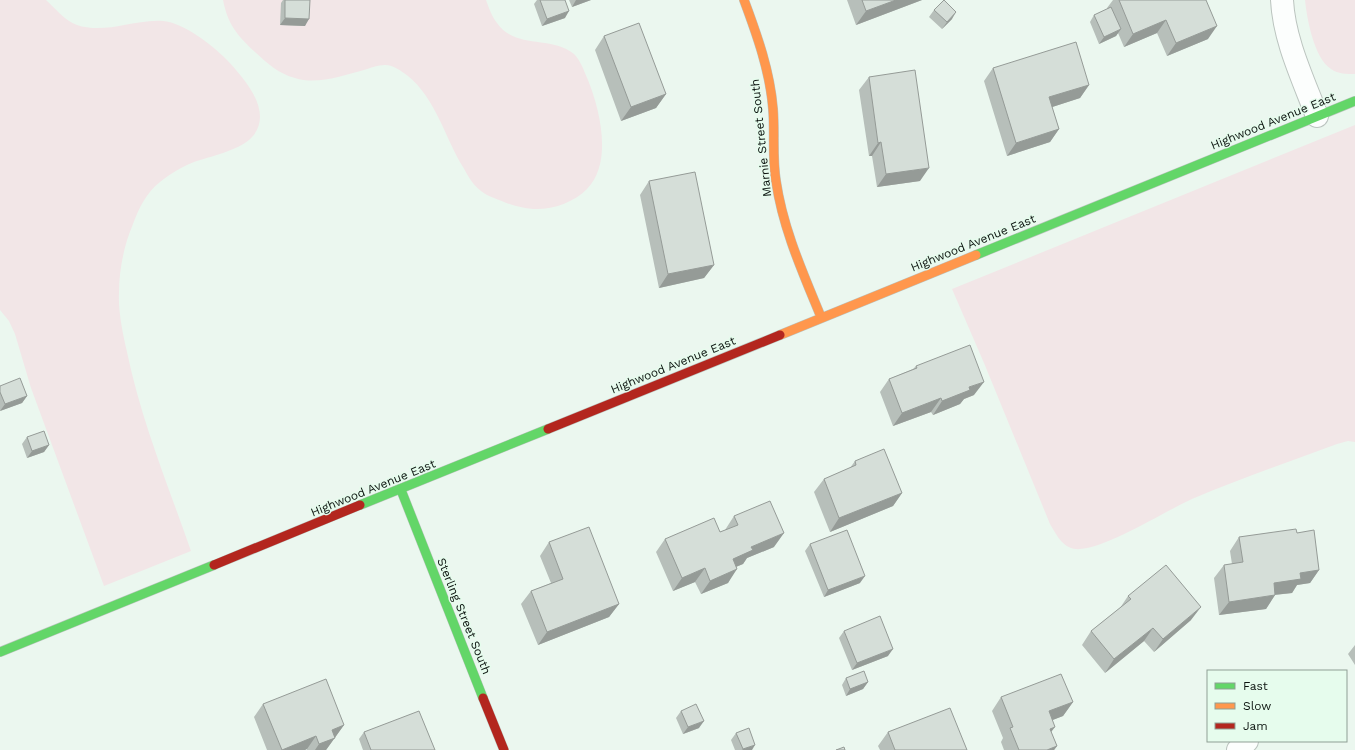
<svg xmlns="http://www.w3.org/2000/svg" width="1355" height="750" viewBox="0 0 1355 750" font-family="'Work Sans',sans-serif">
<style>
.green{fill:#f2e6e7}
.lines{fill:none;stroke-linecap:round;stroke-linejoin:round}
.street-casing{stroke:#bbc4bf;stroke-width:24}
.fast-casing{stroke:#bbc4bf;stroke-width:10}
.slow-casing{stroke:#bbc4bf;stroke-width:10}
.jam-casing{stroke:#bbc4bf;stroke-width:10}
.street{stroke:#fcfefd;stroke-width:22}
.fast{stroke:#63d668;stroke-width:9}
.slow{stroke:#ff974d;stroke-width:9}
.jam{stroke:#b3261e;stroke-width:9}
.wall{fill:#b7bfba}
.shaded-wall{fill:#959b97}
.building{fill:#d5ded8;stroke:#959b97}
.labels{text-anchor:middle;dominant-baseline:central;stroke-width:3;stroke-linejoin:round;paint-order:stroke}
.street-label{font-size:12px;fill:#0d1410;stroke:#e6fced}
</style>
<rect width="100%" height="100%" fill="#ebf7ef"/>
<path class="green" d="M0 0H46C55 8 65 21 77 25 91 30 110 28 124 25 137 23 150 20 163 21 184 23 211 44 226 59 245 79 277 115 249 140 238 150 209 157 194 162 183 166 170 174 160 182 146 193 139 208 133 224 124 245 119 270 119 293 118 311 123 335 127 352 141 420 168 485 191 551L104 586 31 388 15 334 9 321 0 310Z
M223 0H486C489 8 492 17 497 23 516 50 550 35 574 54 581 61 584 71 588 80 600 110 613 163 587 189 573 203 552 210 533 209 523 208 514 206 504 202 497 199 487 196 481 191 473 185 468 176 463 167 445 138 436 99 408 76 401 71 394 65 385 65 378 65 370 68 364 70 341 76 317 85 295 78 279 74 267 63 255 52 237 35 228 25 223 0Z
M1305 0H1355V74C1347 74 1338 74 1331 69 1314 58 1307 19 1305 0Z
M1355 125V442L1348 441 1337 444C1289 462 1239 479 1192 499 1165 511 1101 552 1075 549 1062 547 1056 534 1050 524L984 363 952 289Z"/>
<g class="lines">
<defs>
<path id="street" d="M1282 0C1284 40 1303 79 1317 116
M1238 750 1247 741"/>
<path id="fast" d="M976 255 1355 101
M401 490 483 698
M360 505 548 429
M0 652 214 565"/>
<path id="slow" d="M744 0C757 35 770 71 773 109 775 133 772 157 776 181 783 229 803 273 821 317
M780 335 976 255"/>
<path id="jam" d="M548 429 780 335
M214 565 360 505
M483 698 504 750"/>
</defs>
<use href="#street" class="street-casing"/>
<use href="#fast" class="fast-casing"/>
<use href="#slow" class="slow-casing"/>
<use href="#jam" class="jam-casing"/>
<use href="#street" class="street"/>
<use href="#fast" class="fast"/>
<use href="#slow" class="slow"/>
<use href="#jam" class="jam"/>
</g>
<path class="wall" d="M283 0H310L305 26 280 25 281 3Z
M537 0H565V18L542 26 534 4Z
M569 0H591L572 7Z
M847 0H922L856 25Z
M1113 0H1206L1208 39 1167 56 1157 33 1124 47 1118 33 1116 36 1099 44 1090 22 1094 15 1108 9 1107 8Z
M934 10 952 19 942 29 929 17Z
M604 36 666 94 656 108 621 121 595 50Z
M993 68 1089 85 1080 98 1052 107 1059 129 1050 142 1007 156 984 81Z
M869 77 920 181 877 187 872 156H869L859 90Z
M649 181 714 265 704 278 659 288 640 195Z
M916 366 974 395 964 399 960 404 933 415 931 412 893 426 880 392 889 379 913 369Z
M0 386 27 396 22 403 0 411Z
M27 437 49 445 44 452 27 458 22 444Z
M855 461 902 493 893 506 830 532 814 492 824 479 850 468Z
M734 516 774 547 747 558 743 564 736 567 728 583 701 594 695 582 673 591 656 552 665 539 720 532 725 530Z
M1297 533 1319 570 1310 583 1297 585 1292 593 1275 595 1266 609 1219 615 1214 578 1224 565 1232 564 1230 551 1239 537Z
M549 542 619 604 609 617 538 645 521 604 531 591 551 583 540 556Z
M810 544 860 583 824 597 805 551Z
M1128 596 1191 620 1154 652 1144 641 1105 673 1082 645 1091 631 1120 608Z
M844 631 888 656 852 670 839 638Z
M1355 645V665L1348 654Z
M846 678 868 682 863 689 846 696 842 685Z
M1001 697 1073 702 1063 716 1052 720 1051 732 1057 746 1054 750H1004L1001 742 1003 738 992 711Z
M263 704 344 725 326 750H307V749L305 750H267L254 717Z
M681 711 699 728 683 734 676 718Z
M364 732 434 750H363L359 739Z
M888 732 967 750H880L878 746Z
M736 733 752 750H735L731 740Z"/>
<path class="shaded-wall" d="M576 0H591L572 7Z
M896 0H922L856 25 866 11Z
M569 11 565 18 542 26 547 19Z
M956 12 952 19 942 29 947 22Z
M285 18 309 19 305 26 280 25Z
M1166 20 1157 33 1124 47 1133 34Z
M1217 26 1208 39 1167 56 1176 43Z
M1121 29 1116 36 1099 44 1104 37Z
M1089 85 1080 98 1040 111 1049 97Z
M666 94 656 108 621 121 631 107Z
M1059 129 1050 142 1007 156 1016 143Z
M881 142 872 156H869L878 143Z
M929 168 920 181 877 187 886 174Z
M714 265 704 278 659 288 668 274Z
M984 382 974 395 964 399 960 404 933 415 942 401 969 387Z
M27 396 22 403 0 411 5 404Z
M941 398 931 412 893 426 902 413Z
M49 445 44 452 27 458 32 451Z
M902 493 893 506 830 532 839 518Z
M784 533 774 547 747 558 743 564 723 572 733 559 751 547Z
M705 568 695 582 673 591 682 578Z
M737 569 728 583 701 594 710 581Z
M1319 570 1310 583 1297 585 1292 593 1264 596 1274 583 1300 573Z
M865 576 860 583 824 597 828 590Z
M1275 595 1266 609 1219 615 1229 602Z
M619 604 609 617 538 645 547 632Z
M1201 607 1191 620 1154 652 1163 639Z
M1153 628 1144 641 1105 673 1114 659Z
M893 649 888 656 852 670 857 663Z
M868 682 863 689 846 696 850 689Z
M1073 702 1063 716 1040 725 1049 711Z
M704 721 699 728 683 734 688 727Z
M344 725 326 750H315L319 744 332 730Z
M1055 727 1045 740 1050 729Z
M316 736 307 749 305 750H281Z
M755 745 752 750H742L743 749Z
M1057 746 1054 750H1047Z"/>
<path class="building" d="M285 0H310L309 19 285 18Z
M540 0H565L569 11 547 19Z
M862 0H896L866 11Z
M944 0 956 12 947 22 934 10Z
M1119 0H1206L1217 26 1176 43 1166 20 1133 34Z
M1111 7 1121 29 1104 37 1094 15Z
M639 23 666 94 631 107 604 36Z
M1076 42 1089 85 1049 97 1059 129 1016 143 993 68Z
M915 70 929 168 886 174 881 142 878 143 869 77Z
M695 172 714 265 668 274 649 181Z
M970 345 984 382 969 387 970 390 942 401 941 398 902 413 889 379 917 368 916 366Z
M20 378 27 396 5 404 0 392V386Z
M44 431 49 445 32 451 27 437Z
M884 449 902 493 839 518 824 479 856 465 855 461Z
M770 501 784 533 751 547 753 550 733 559 737 569 710 581 705 568 682 578 665 539 714 518 720 532 738 525 734 516Z
M589 527 619 604 547 632 531 591 563 579 549 542Z
M1296 529 1297 533 1314 530 1319 570 1300 573 1301 579 1274 583 1275 595 1229 602 1224 565 1243 562 1239 537Z
M847 530 865 576 828 590 810 544Z
M1166 565 1201 607 1163 639 1153 628 1114 659 1091 631 1131 599 1128 596Z
M880 616 893 649 857 663 844 631Z
M864 671 868 682 850 689 846 678Z
M1061 674 1073 702 1049 711 1055 727 1050 729 1057 746 1047 750H1019L1010 728 1013 727 1001 697Z
M326 679 344 725 332 730 335 738 319 744 316 736 282 750 263 704Z
M696 704 704 721 688 727 681 711Z
M950 708 967 750H895L888 732Z
M419 711 435 750H371L364 732Z
M749 728 755 745 743 749 736 733Z
M844 747 845 750H836Z"/>
<g class="labels">
<g class="street-label">
<text transform="translate(1273 121) rotate(-22)">Highwood Avenue East</text>
<text transform="translate(761 138) rotate(-96)">Marnie Street South</text>
<text transform="translate(973 243) rotate(-22)">Highwood Avenue East</text>
<text transform="translate(673 365) rotate(-22)">Highwood Avenue East</text>
<text transform="translate(373 488) rotate(-22)">Highwood Avenue East</text>
<text transform="translate(464 616) rotate(68)">Sterling Street South</text>
</g>
</g>
<rect x="1207" y="670" width="140" height="72" fill="#e6fced" stroke="#8f9f95"/>
<rect x="1215" y="683" width="20" height="6" fill="#63d668" stroke="#8f9f95"/>
<text x="1243" y="690" font-size="12" fill="#0d1410">Fast</text>
<rect x="1215" y="703" width="20" height="6" fill="#ff974d" stroke="#8f9f95"/>
<text x="1243" y="710" font-size="12" fill="#0d1410">Slow</text>
<rect x="1215" y="723" width="20" height="6" fill="#b3261e" stroke="#8f9f95"/>
<text x="1243" y="730" font-size="12" fill="#0d1410">Jam</text>
</svg>
